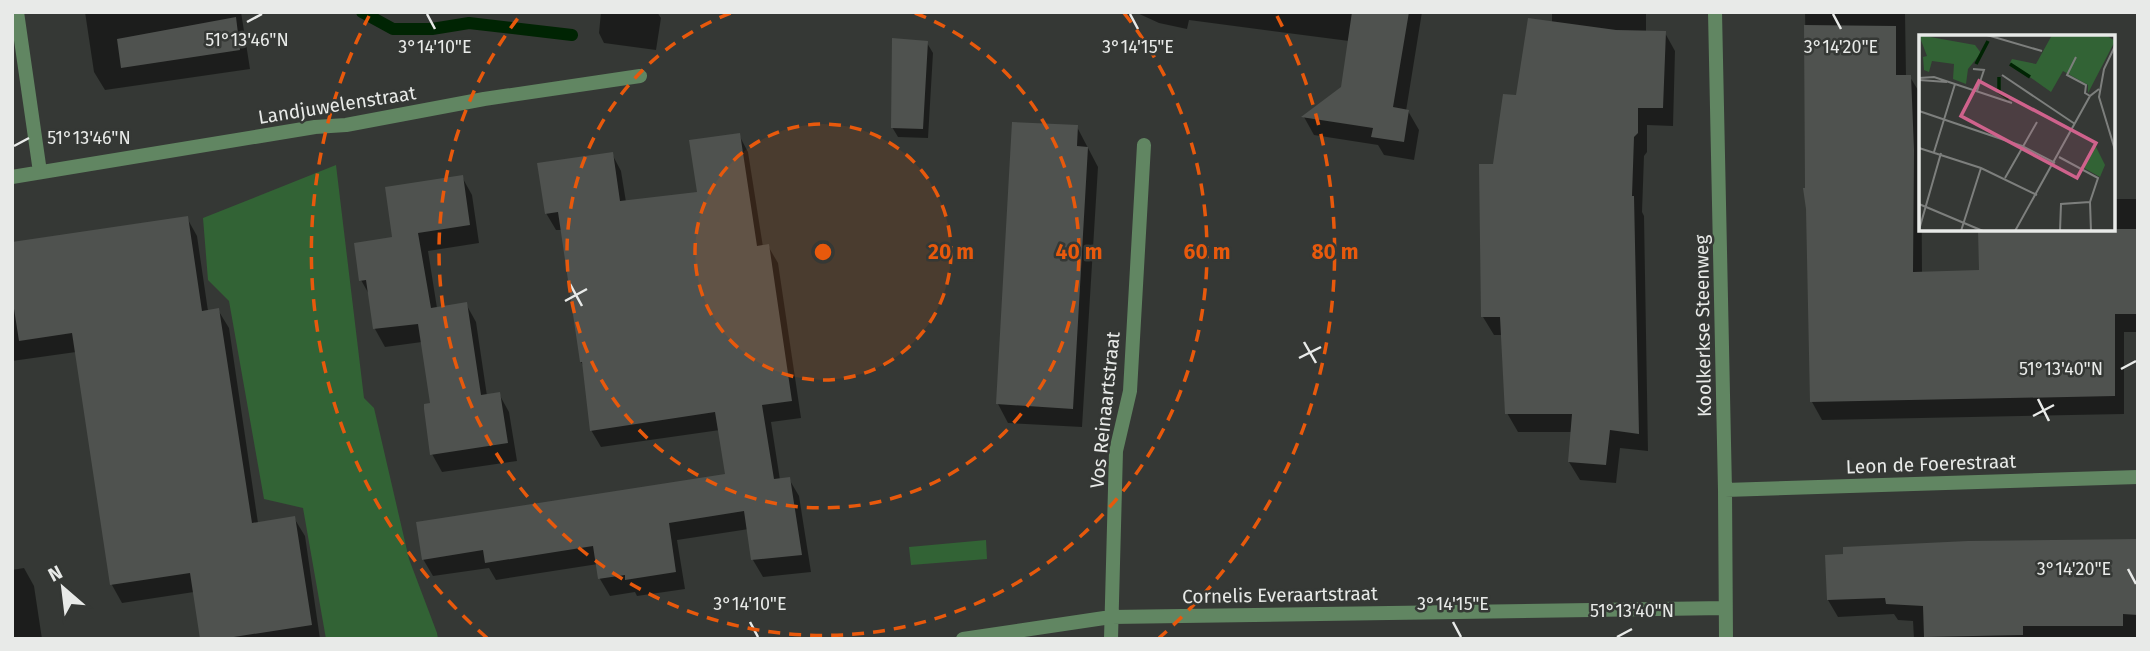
<svg xmlns="http://www.w3.org/2000/svg" width="2150" height="651" viewBox="0 0 2150 651" font-family="'Fira Sans',sans-serif">
<style>
.green{fill:#326335}
.shadow{fill:#0007}
.lines{fill:none;stroke-linecap:round;stroke-linejoin:round}
.stream{stroke:#002403;stroke-width:12}
.building{fill:#4f524f}
.minor{stroke:#618662;stroke-width:14}
.ticks{fill:none;stroke:#e8eae8;stroke-width:2.5}
.ring{fill:none;stroke:#e8590c;stroke-width:3.5;stroke-dasharray:12 9}
.labels{text-anchor:middle;dominant-baseline:central;stroke-width:5;stroke-linejoin:round;paint-order:stroke}
.street-label{font-size:19px;fill:#e8eae8;stroke:#353835}
.inset-river{fill:none;stroke:#002403;stroke-width:3.5}
.inset-road{fill:none;stroke:#7d7f7d;stroke-width:2}
.view{fill:#cf628c;fill-opacity:0.15;stroke:#cf628c;stroke-width:3.5}
.inset-edge{fill:none;stroke:#e8eae8;stroke-width:3.5}
.ticks-label{font-size:18px;text-anchor:middle;fill:#e8eae8;stroke:#353835;stroke-width:5;stroke-linejoin:round;paint-order:stroke}
.centre{fill:#e8590c;stroke:#353835;stroke-width:3.5}
.ring-label{font-size:21px;text-anchor:middle;font-weight:bold;fill:#e8590c;stroke:#353835;stroke-width:5;stroke-linejoin:round;paint-order:stroke}
</style>
<rect width="100%" height="100%" fill="#353835"/>
<path class="green" d="M336 165 364 398 374 408 409 559 437 633 438 639H326L303 508 264 499 229 301 208 280 203 218Z
M986 540 987 559 911 565 909 547Z"/>
<path class="shadow" d="M85 12H241L250 69 105 90 94 72Z
M601 12H657L661 18 656 50 604 43 599 33Z
M1135 12H1422L1406 111H1408L1419 130 1414 160 1384 155 1378 145 1314 135 1304 117 1342 88 1349 41 1189 20 1187 29 1159 23Z
M1552 12H1646V32L1665 33 1675 51 1673 126 1647 125V152L1644 156 1642 212 1644 216 1648 451 1620 448 1616 483 1580 480 1569 462 1572 432H1518L1507 413 1502 335H1494L1483 317 1494 166 1517 97 1552 23Z
M1805 12H1905L1906 77H1910L1921 95 1922 273 1981 272 2113 229V199H2138V332H2124V414L1822 420 1812 402Z
M927 43 933 53 928 138 898 137 892 127Z
M1077 127 1098 167 1082 427 1008 423 998 404Z
M739 135 748 152 763 247 768 246 778 263 801 418 771 422 780 480 789 479 799 496 811 572 763 577 753 560 749 529 677 540 685 589 637 596 635 592 610 596 600 579 598 564 496 580 489 568 433 576 423 559 727 476 720 430 601 447 591 430 584 367 581 362 562 230H556L546 213 612 154 621 171 626 202 699 193Z
M462 177 472 195 479 243 428 251 437 308 466 304 476 322 487 396 499 394 509 412 517 461 442 472 432 454V404L422 342 385 347 375 329 370 296 361 280 394 238Z
M187 218 197 236 208 311 218 310 229 328 258 523 294 518 305 536 320 639H201L194 592 122 603 112 585 76 352 12 361V244Z
M2138 540V639H1914L1913 621 1898 620 1894 614 1838 617 1828 600Z
M24 568 34 586 42 639H12V570Z"/>
<g class="lines">
<path class="stream" d="M362 12 393 29H432L469 23 572 35"/>
</g>
<path class="building" d="M1352 12H1409L1393 107 1409 110 1404 142 1371 137 1373 128 1301 117 1341 87Z
M236 17 240 50 121 68 117 39Z
M1528 18 1616 30 1666 31 1663 108H1638V133L1634 137 1632 196H1634L1639 434 1610 430 1606 465 1568 462 1572 414H1505L1500 317H1481L1479 164H1493L1503 94 1516 95Z
M1804 25 1896 26V75H1911L1914 150 1913 272 1979 270 1978 229H2138V314H2115V396L1810 402 1806 209 1803 188H1805Z
M892 38 928 41 923 129 891 128Z
M1012 122 1078 125 1077 146 1088 147 1073 409 996 404Z
M740 133 757 246 769 244 792 401 762 405 774 479 790 477 802 555 751 560 744 511 669 523 676 572 625 580V575L598 579 593 546 485 563 483 550 422 560 416 522 725 474 715 412 590 431 582 362H580L558 212 545 214 537 163 613 152 620 201 697 192 689 140Z
M463 175 470 225 418 233 431 308 467 302 481 395 500 392 508 443 430 455 424 409V404L430 403 418 324 373 329 366 280 359 281 354 243 392 237 385 187Z
M188 216 202 311 219 308 252 523 295 516 312 625 221 639H200L190 573 110 585 72 333 19 341 12 296V242Z
M2138 539V615L2123 614V626H2023V635L1924 637 1923 606 1886 604 1885 598 1827 600 1825 555 1843 554V547L1968 541Z"/>
<g class="lines">
<path class="minor" d="M17 12 40 172
M1715 12 1725 490 1726 639
M12 177 315 127 346 125 484 99 640 76
M1725 490 2138 477
M963 639 1111 617 1725 608
M1111 639 1116 451 1130 391 1144 145"/>
</g>
<path class="ticks" d="M427 14 435 29M1130 14 1138 29M1833 14 1841 29M247 22 262 14M14 146 29 138M570 284 582 306M565 301 587 289M1304 342 1316 363M1299 358 1321 347M2121 369 2136 361M2038 399 2049 421M2033 416 2054 405M2128 569 2136 584M750 622 758 637M1453 622 1461 637M1617 637 1632 629"/>
<circle cx="823" cy="252" r="128" fill="#e8590c" fill-opacity=".12"/>
<g class="ring">
<circle cx="823" cy="252" r="128"/>
<path d="M915 13A256 256 0 1 1 731 13"/>
<path d="M1124 13A384 384 0 1 1 522 13"/>
<path d="M487 638A512 512 0 0 1 369 16M1277 16A512 512 0 0 1 1159 638"/>
</g>
<g class="labels">
<g class="street-label">
<text transform="translate(337 105) rotate(-9)">Landjuwelenstraat</text>
<text transform="translate(1703 326) rotate(-91)">Koolkerkse Steenweg</text>
<text transform="translate(1105 410) rotate(-84)">Vos Reinaartstraat</text>
<text transform="translate(1931 464) rotate(-2)">Leon de Foerestraat</text>
<text transform="translate(1280 595) rotate(-1)">Cornelis Everaartstraat</text>
</g>
</g>
<g transform="translate(1919 35)">
<rect width="196" height="196" fill="#353835"/>
<path d="M0 0 56 10 62 18 49 34 47 49 34 44 35 29 13 26 10 37 5 35 4 22 8 21ZM133 0H187L196 6 169 58V50L144 36 132 57 91 28 93 24 117 29ZM176 110 186 130 181 142 165 133Z" fill="#326335"/>
<path class="inset-river" d="M57 29 69 6M91 29 111 42M80 42V57L90 64"/>
<path class="inset-road" d="M68 0 123 16M196 11 185 34 180 62 196 115M157 22 148 40 167 50 166 58 171 61M54 34 65 35 58 56M83 40 156 89M0 43 15 42 93 68M0 45 28 47M0 76 103 111 136 128M0 113 62 133 118 160M15 117 36 49M140 122 179 143 171 167 172 196M86 143 118 87M0 169 64 196M0 195 22 118M42 196 62 133M96 196 171 61 180 54M141 196 142 169 171 167"/>
<path class="view" d="M60 46 177 108 158 143 42 81Z"/>
<rect width="196" height="196" class="inset-edge"/>
</g>
<g class="ticks-label">
<text x="247" y="46">51°13'46"N</text>
<text x="435" y="53">3°14'10"E</text>
<text x="1138" y="53">3°14'15"E</text>
<text x="1841" y="53">3°14'20"E</text>
<text x="89" y="144">51°13'46"N</text>
<text x="2061" y="375">51°13'40"N</text>
<text x="2074" y="575">3°14'20"E</text>
<text x="750" y="610">3°14'10"E</text>
<text x="1453" y="610">3°14'15"E</text>
<text x="1632" y="617">51°13'40"N</text>
</g>
<circle cx="823" cy="252" r="10" class="centre"/>
<g class="ring-label">
<text x="951" y="259">20 m</text>
<text x="1079" y="259">40 m</text>
<text x="1207" y="259">60 m</text>
<text x="1335" y="259">80 m</text>
</g>
<rect width="2150" height="651" fill="none" stroke="#e8eae8" stroke-width="28"/>
<g transform="translate(63 588) rotate(332)" stroke="#353835" stroke-width="5" paint-order="stroke">
<path d="M0-5L12 26L0 18L-12 26Z" fill="#e8eae8"/>
<text y="-10" font-size="19" font-weight="bold" text-anchor="middle" fill="#e8eae8">N</text>
</g>
</svg>
